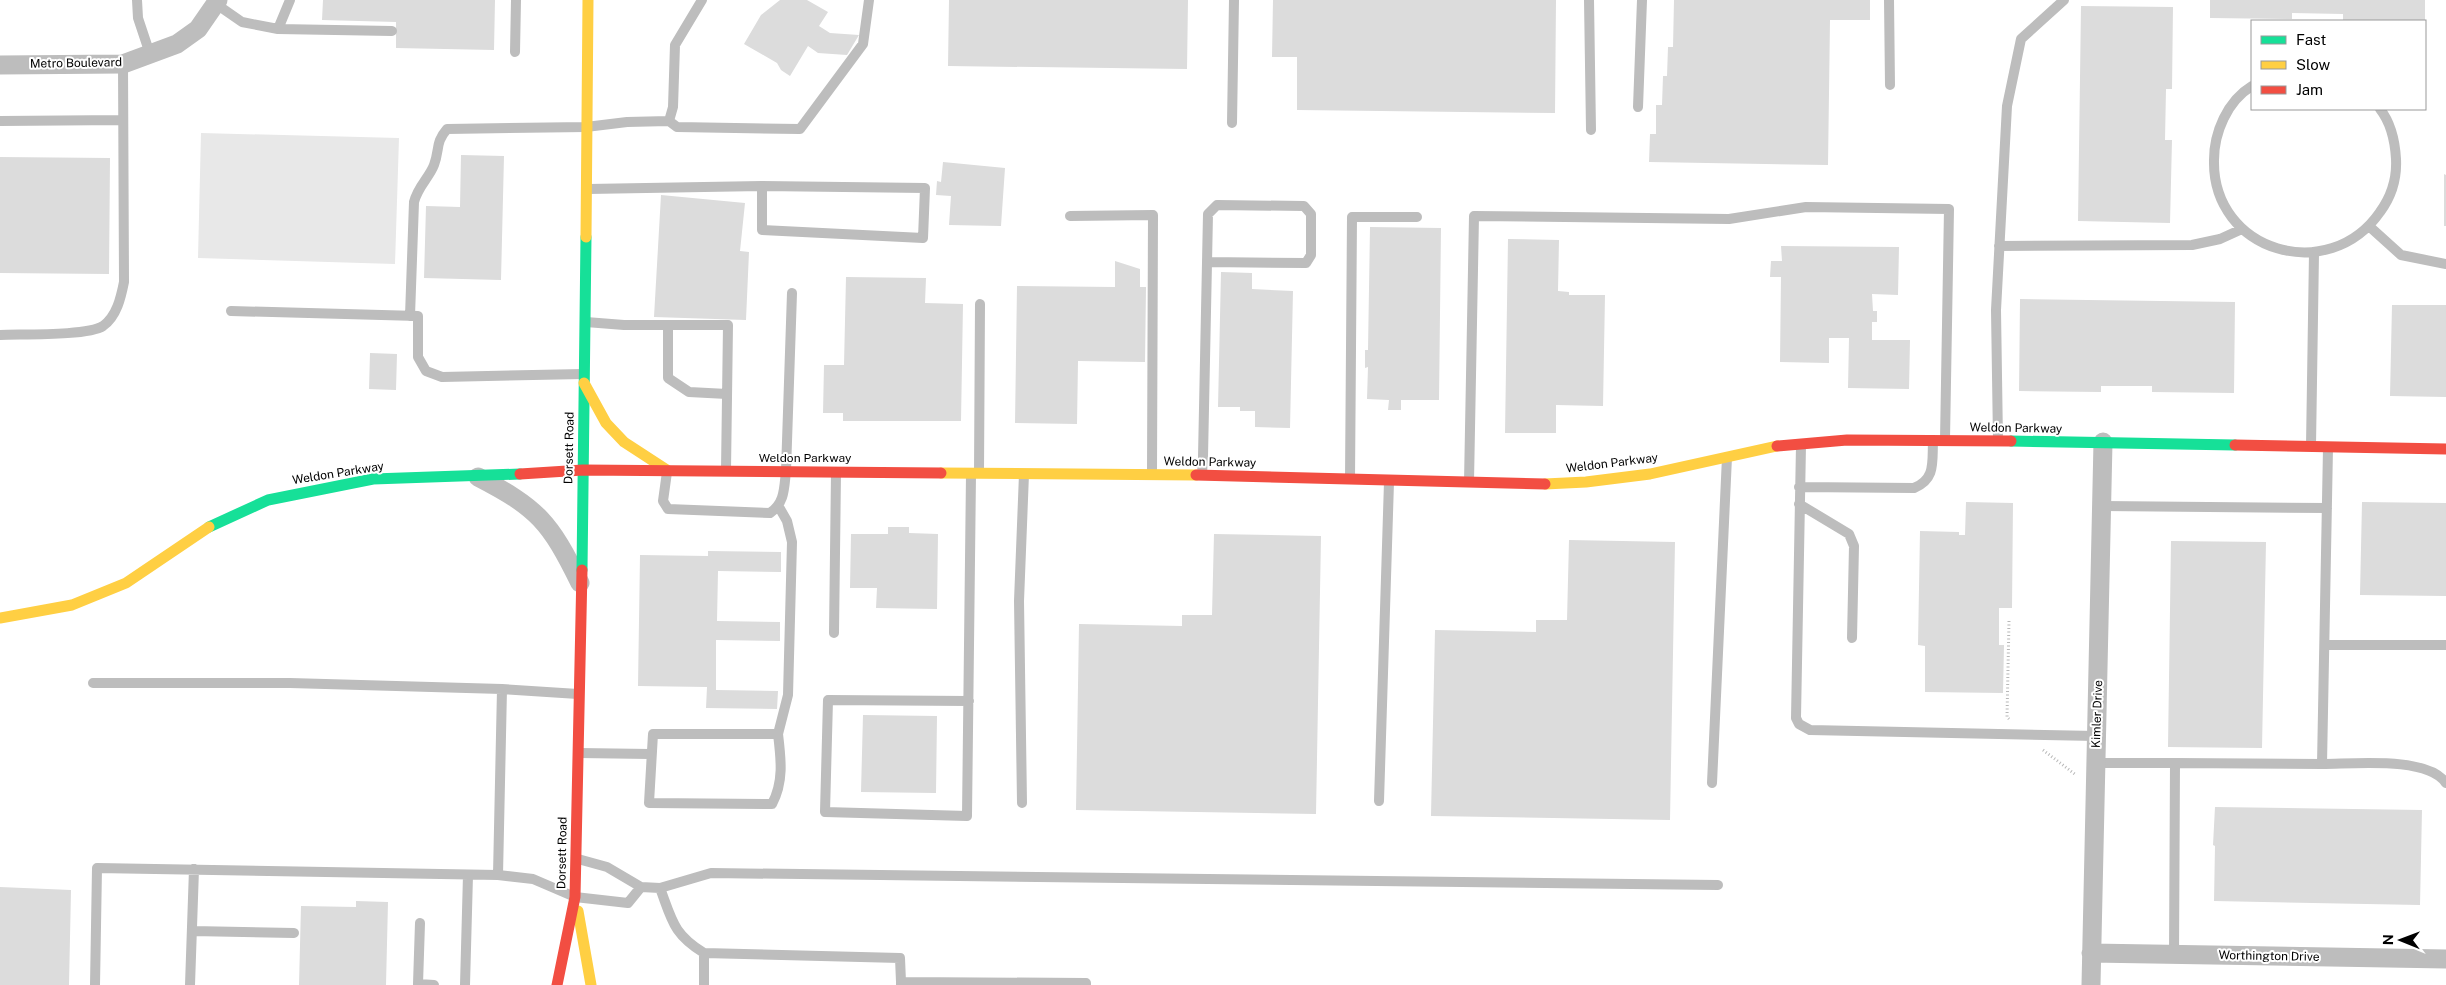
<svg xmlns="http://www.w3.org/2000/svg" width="2446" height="985" viewBox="0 0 2446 985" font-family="'Public Sans',sans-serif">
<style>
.green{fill:#e8e8e8}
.building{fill:#dcdcdc}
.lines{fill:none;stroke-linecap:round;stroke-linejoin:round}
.path{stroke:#b8b8b8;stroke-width:3;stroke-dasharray:1 2.5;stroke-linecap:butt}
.lane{stroke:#bdbdbd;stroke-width:10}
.street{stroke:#bdbdbd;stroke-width:19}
.fast{stroke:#16e098;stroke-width:11}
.slow{stroke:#ffcf43;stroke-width:11}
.jam{stroke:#f24e42;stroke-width:11}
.labels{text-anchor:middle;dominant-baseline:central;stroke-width:4;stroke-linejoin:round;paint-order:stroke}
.street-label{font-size:12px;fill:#000;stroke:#fff}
</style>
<rect width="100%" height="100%" fill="#fff"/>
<path class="green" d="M201 133 399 138 395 264 198 258Z"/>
<path class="building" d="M323 0H495L494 50 396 48V22L322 20Z
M780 0H807L828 12 819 26 830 33 859 35 847 55 818 53 808 46 790 76 781 70 777 63 744 44 761 15Z
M949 0H1188L1187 69 948 66Z
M1273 0H1556L1555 113 1297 110V57H1272Z
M1674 0H1870V20H1830L1828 165 1649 162 1650 134H1656V105H1662L1663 76H1667L1668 47H1673Z
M2210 0H2425V21L2343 20V14L2292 13V19L2210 18Z
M2081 6 2173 7 2172 89H2166L2165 140H2172L2170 223 2078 221Z
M461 155 504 156 501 280 424 278 426 206 460 207Z
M0 157 110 158 109 274 0 273Z
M943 162 1005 168 1001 226 949 225 951 196 936 195 937 181 941 182Z
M2444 174 2446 175V226H2444Z
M661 195 745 203 740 251 749 252 746 320 654 317Z
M1370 227 1441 228 1439 400H1401V410H1388L1389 400 1367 399 1368 367 1365 368V350H1368Z
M1508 239 1559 240 1558 291 1569 292V295H1605L1603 406 1556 405V433H1505Z
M1781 246 1899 247 1898 295 1872 294 1873 311H1877V322H1872V340H1910L1909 389 1848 388 1849 338H1829V363L1780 362 1781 277H1770L1771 261H1782Z
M1115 261 1140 269V287H1146L1145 362 1078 361 1077 424 1015 423 1017 286 1115 287Z
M1221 272 1252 273V289L1293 291 1290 428 1255 427V411H1240V407H1218Z
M846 277 926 278 925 303 963 304 961 421H843V413H823L824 365H844Z
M2020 299 2235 302 2234 393 2152 392V386H2101V392L2019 391Z
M2392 305H2446V397L2390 396Z
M370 353 397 354 396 390 369 389Z
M1966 502 2013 503 2012 608H1999V645H2004L2003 693 1925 692V646L1918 645 1920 531 1959 532V535H1965Z
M2362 502 2446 503V596L2360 595Z
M888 527H909V533L938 534 937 609 876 608 877 588H850L851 534H888Z
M1214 534 1321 536 1316 814 1076 810 1079 624 1182 626V615H1212Z
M1569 540 1675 542 1670 820 1431 816 1435 630 1536 632V620H1567Z
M2171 541 2266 542 2262 748 2168 747Z
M708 551 781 552V572L718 571 717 621 780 622V641L716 640V690L778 691 777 709 706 708 707 687 638 686 640 555 708 556Z
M863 715 937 716 936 793 861 792Z
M2215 807 2422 810 2420 905 2214 901 2215 846 2213 845Z
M0 887 71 890 69 985H0Z
M356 901 388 902 386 985H299L301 906 356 907Z"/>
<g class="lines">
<path class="path" d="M2009 621 2007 717 2009 719
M2043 750 2076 775"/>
<path class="lane" d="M137 0 138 18 150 54
M1589 0 1591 130
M1889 0 1890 85
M216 4 242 22 278 29 290 0
M278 29 392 31
M515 52 516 0
M2252 86C2227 101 2214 133 2214 160 2212 252 2329 286 2380 212 2391 197 2397 178 2396 159 2395 141 2391 123 2380 109
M1638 107 1642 0
M0 121 123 120
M669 121 673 107 675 45 702 0
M1232 123 1234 0
M588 189 762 186 925 188 923 238 762 230V186
M1070 216 1153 215 1152 474
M2370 227 2401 255 2446 264
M1999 246 2192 245 2220 239 2242 229
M231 311 418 316V357L426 371 442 377 583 374
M410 316 414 202C418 186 429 178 434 165 440 149 435 143 447 129L586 127 627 122 669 121 677 127 800 129 863 44 869 0
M586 322 624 325H728L726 470
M668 325V378L689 392 727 394
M0 335C21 334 88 336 103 326 117 316 121 297 124 282L123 64
M1998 441 1996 310 2007 106 2021 39 2064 0
M1801 445 1796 718 1799 724 1810 730 2096 736
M2311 446 2314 253
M2328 448 2322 764C2354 764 2427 756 2446 783
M667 472 663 501 668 509 770 513C785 503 784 488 786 471L792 293
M979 472 980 304
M1202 474 1203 457 1208 214 1217 205 1304 206 1311 214V255L1306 263 1207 262
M1350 479 1352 217H1417
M1469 482 1474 216 1729 219 1806 207 1949 209 1945 440
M1799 487 1914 488C1936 479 1932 462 1933 441
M1799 504 1849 534 1854 546 1852 638
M2102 506 2327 508
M834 633 836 473
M2325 645H2446
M93 683H290L502 689 498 875
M502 689 578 694
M969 701 828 700 825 812 967 816 971 474
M653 734H778C781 759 784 782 772 804L649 803Z
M778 734 788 695 792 542 787 521 779 507
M579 753 650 754
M2095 763H2175
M1712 783 1727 457
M1379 801 1389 482
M1022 803 1019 601 1024 474
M578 859 607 867 641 887 660 888C672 920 673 934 704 953V985
M660 888 711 873 1718 885
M420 923 418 984 434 985
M192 931 294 933
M704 953 900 958 901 982
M2174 955 2175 763 2322 764
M95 985 97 868 498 875 533 879 575 897 628 903 641 887
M190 985 194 869
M465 985 468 875
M901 985V982L1086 983V985"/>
<path class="street" d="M0 65 123 64 177 44 198 29 218 0
M478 477C538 508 550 522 580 583
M2091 953 2446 959
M2091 985 2103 442"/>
<path class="fast" d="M2011 441 2235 445
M209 527 268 500 373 479 520 474
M582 570 586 237"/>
<path class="slow" d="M586 237 588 0
M584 383 606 423 624 442 667 470
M941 473 1196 475
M1545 484 1586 482 1650 474 1777 446
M0 618 72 605 126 583 209 527
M578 911 591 985"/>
<path class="jam" d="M2235 445 2446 449
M1777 446 1847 440 2011 441
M520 474 583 470 941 473
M1196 475 1545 484
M557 985 575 897 582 570"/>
</g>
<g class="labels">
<g class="street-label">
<text transform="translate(76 63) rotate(-1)">Metro Boulevard</text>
<text transform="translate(2016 428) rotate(1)">Weldon Parkway</text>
<text transform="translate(569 448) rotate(-89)">Dorsett Road</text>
<text x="805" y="458">Weldon Parkway</text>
<text transform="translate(1210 462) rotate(1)">Weldon Parkway</text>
<text transform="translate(1612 463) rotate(-7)">Weldon Parkway</text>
<text transform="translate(338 473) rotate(-9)">Weldon Parkway</text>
<text transform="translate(2097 714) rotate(-88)">Kimler Drive</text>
<text transform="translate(562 853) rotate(-89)">Dorsett Road</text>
<text transform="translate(2269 956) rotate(1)">Worthington Drive</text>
</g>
</g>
<rect x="2251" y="20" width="175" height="90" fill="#ffffff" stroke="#999999"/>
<rect x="2261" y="36" width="25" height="8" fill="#16e098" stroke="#999999"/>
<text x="2296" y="45" font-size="15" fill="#000000">Fast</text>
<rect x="2261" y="61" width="25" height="8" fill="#ffcf43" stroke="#999999"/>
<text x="2296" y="70" font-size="15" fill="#000000">Slow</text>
<rect x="2261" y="86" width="25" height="8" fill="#f24e42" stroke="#999999"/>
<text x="2296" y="95" font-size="15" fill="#000000">Jam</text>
<g transform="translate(2401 940) rotate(271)" stroke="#ffffff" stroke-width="4" paint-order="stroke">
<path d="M0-4L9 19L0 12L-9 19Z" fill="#000000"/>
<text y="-8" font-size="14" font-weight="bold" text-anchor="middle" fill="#000000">N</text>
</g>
</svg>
